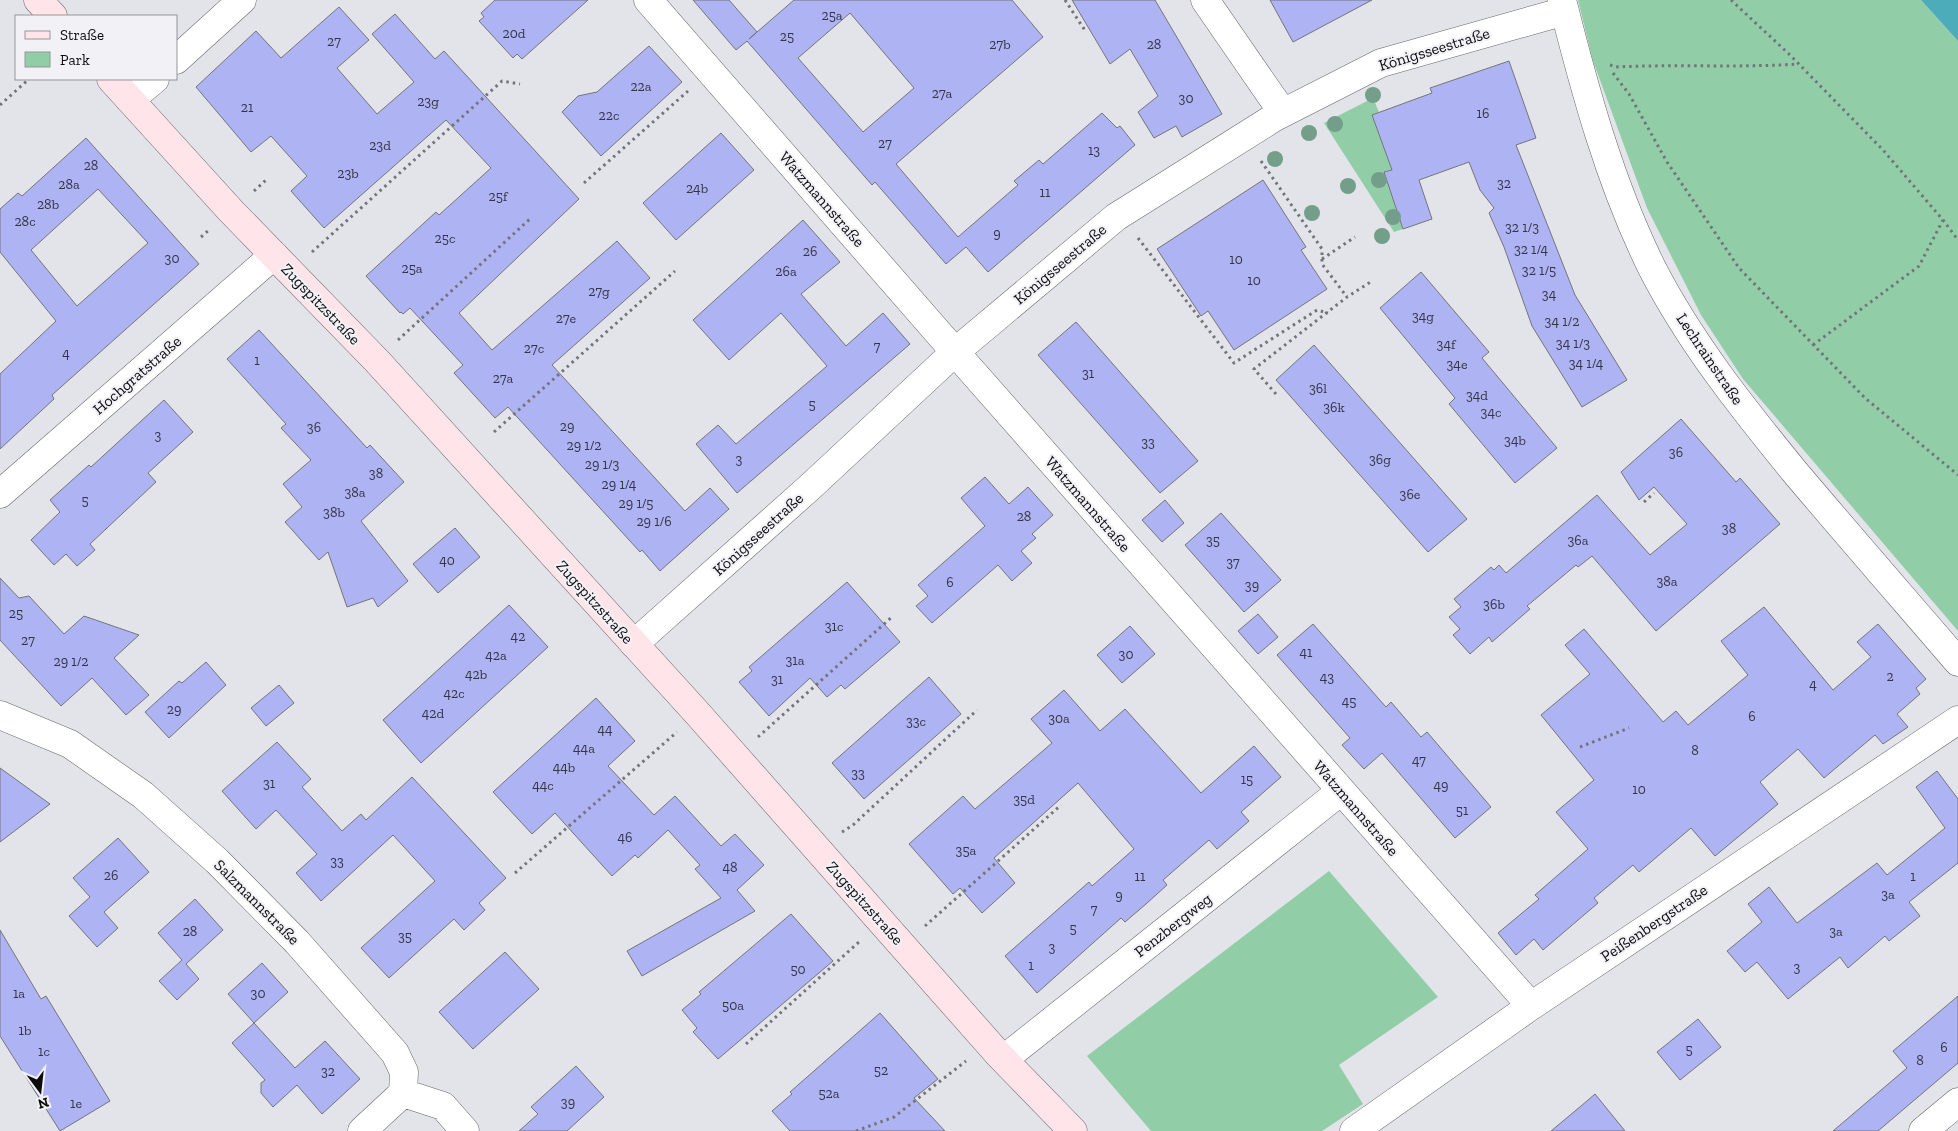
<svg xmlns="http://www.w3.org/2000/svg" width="1958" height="1131" viewBox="0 0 1958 1131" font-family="'Zilla Slab',serif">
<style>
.green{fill:#91cea7}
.water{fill:#4cacb9}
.building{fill:#adb3f3;stroke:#747579;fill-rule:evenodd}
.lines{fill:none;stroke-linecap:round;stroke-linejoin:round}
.street-casing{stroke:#646568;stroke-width:29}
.secondary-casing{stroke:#646568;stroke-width:29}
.path{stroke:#747477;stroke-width:3;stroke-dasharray:2.5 4;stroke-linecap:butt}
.street{stroke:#fff;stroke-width:28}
.secondary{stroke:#ffe4ea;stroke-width:28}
.tree{fill:#739e8a}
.labels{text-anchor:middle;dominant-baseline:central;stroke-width:4;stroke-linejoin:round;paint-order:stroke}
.number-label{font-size:14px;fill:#343646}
.street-label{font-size:16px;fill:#0c0c0d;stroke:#f1f1f6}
</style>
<rect width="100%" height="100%" fill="#e3e4e9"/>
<path class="green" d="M1578 0H1921L1958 41V631L1743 379 1701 315 1647 208 1593 61Z
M1373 98 1379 112 1373 115 1394 169 1384 172 1403 229 1394 232 1324 123Z
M1329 871 1438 997 1339 1065 1363 1104 1322 1131H1151L1087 1056Z"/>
<path class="water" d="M1921 0H1958V41Z"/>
<path class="building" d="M495 0H588L522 59 517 54 513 58 479 21 484 17 481 13Z
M693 0H729L757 32 749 39 794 0H1012L1043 37 896 164 958 237 1018 185 1014 181 1039 160 1043 164 1102 113 1117 128 1120 126 1135 145 988 272 966 247 946 264 875 182 872 185 747 41 736 50ZM850 13 914 88 863 132 798 58Z
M1072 0H1155L1222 114 1182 137 1176 126 1154 138 1138 112 1158 96 1130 49 1110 64Z
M1270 0H1372L1293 42Z
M339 7 369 40 337 68 377 114 414 82 372 34 395 14 435 59 444 51 579 199 459 313 492 350 617 241 650 278 552 365 685 511 710 488 729 509 660 571 642 550 640 552 508 407 495 418 454 373 463 365 410 308 403 314 401 312 400 313 366 276 436 212 439 215 491 168 446 120 324 228 291 191 307 176 271 136 251 152 196 87 256 31 281 58Z
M649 46 682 82 601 156 562 112 578 96 597 92Z
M1509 61 1536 138 1516 145 1575 295 1627 380 1582 407 1532 326 1504 247 1489 213 1494 208 1480 190 1469 162 1419 180 1432 219 1403 229 1384 172 1392 170 1372 115 1432 93 1430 88Z
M721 133 754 170 676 240 643 203Z
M86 138 199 264 52 395 54 399 0 449V374L56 321 0 252V209L18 193 22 196ZM98 189 148 243 77 306 31 250Z
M1263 180 1306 247 1301 250 1327 289 1234 350 1208 311 1201 316 1157 249Z
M803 220 840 262 801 294 846 346 883 313 910 344 737 493 696 444 718 425 736 444 827 366 781 313 729 360 693 320Z
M1421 272 1489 352 1482 358 1557 448 1515 483 1449 404 1455 398 1380 308Z
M1076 322 1198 461 1160 493 1038 355Z
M259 330 367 448 370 445 404 482 361 521 408 581 378 607 373 598 347 607 328 552 319 560 285 522 302 507 283 484 311 460 281 428 286 424 227 359Z
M1314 345 1467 519 1428 552 1276 380Z
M164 400 193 432 148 473 156 482 90 544 95 550 77 566 66 554 54 565 31 540 60 512 50 500 89 465 91 467Z
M1681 419 1736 482 1740 478 1780 524 1656 631 1592 556 1578 567 1576 565 1527 606 1530 609 1492 642 1489 637 1470 654 1453 635 1460 629 1449 617 1461 607 1454 599 1491 567 1494 570 1499 565 1506 573 1597 495 1650 555 1687 524 1654 487 1639 500 1621 472Z
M985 477 1009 504 1028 487 1053 515 1032 534 1036 538 1021 551 1032 563 1012 581 998 565 932 623 916 606 928 596 918 585 985 526 961 498Z
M1165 500 1184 523 1162 542 1142 520Z
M1221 513 1281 580 1244 612 1185 545Z
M455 528 480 557 438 593 413 564Z
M0 578 19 598 29 596 64 634 84 616 139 635 114 658 149 695 126 715 92 678 61 706 0 640Z
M847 582 900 642 845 689 841 685 827 697 810 678 769 716 739 682 752 671 749 667Z
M509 605 548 647 421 763 383 720Z
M1764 607 1833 690 1871 657 1857 642 1878 624 1926 679 1916 688 1920 694 1897 714 1908 727 1883 744 1875 735 1824 778 1798 749 1760 782 1778 804 1715 856 1691 828 1639 872 1633 865 1594 898 1598 903 1543 950 1534 939 1516 955 1498 933 1539 899 1535 895 1588 849 1556 812 1594 780 1541 715 1590 674 1565 645 1584 629 1663 722 1676 711 1688 725 1748 675 1721 641Z
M1258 614 1278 637 1258 654 1238 631Z
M1313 624 1386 707 1391 702 1421 737 1427 732 1491 807 1455 838 1382 753 1364 769 1342 745 1350 738 1277 655Z
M1130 626 1155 654 1122 683 1097 655Z
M206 662 226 685 169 738 145 712 179 681 182 683Z
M929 677 961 714 864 799 832 763Z
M279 685 294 703 266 726 251 708Z
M1064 690 1100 731 1125 709 1201 793 1254 746 1281 777 1241 812 1249 821 1217 849 1209 840 1163 880 1167 885 1146 904 1125 922 1121 918 1037 993 1005 956 1089 882 1092 886 1134 849 1078 783 994 858 1015 883 982 913 960 888 953 894 909 844 963 796 975 809 1052 743 1031 719Z
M596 698 635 741 608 766 654 815 675 796 721 846 735 834 764 865 737 890 755 911 642 976 627 951 721 898 695 869 700 865 668 830 638 858 635 855 612 876 555 813 532 834 493 792Z
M277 742 311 779 302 787 342 831 361 814 366 820 412 777 506 878 479 903 485 910 464 930 454 919 389 978 361 948 435 881 393 835 321 901 296 873 317 854 276 810 256 829 222 791Z
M0 768 50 804 0 842Z
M1937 771 1958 799V863L1909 902 1920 916 1889 941 1885 936 1848 968 1840 957 1788 999 1757 962 1745 972 1727 951 1762 922 1748 904 1769 887 1797 923 1877 863 1887 875 1945 828 1916 787Z
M118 838 149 872 104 912 118 928 97 947 69 916 90 897 73 878Z
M195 899 223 930 186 964 199 979 177 1000 159 981 182 960 158 933Z
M791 914 833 961 718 1059 693 1032 697 1028 682 1010 701 994 699 992Z
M0 930 41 999 46 996 110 1101 60 1131 0 1036Z
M505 952 539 989 473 1049 439 1012Z
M262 963 288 992 254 1023 228 994Z
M1958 996V1063L1878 1131H1833L1907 1068 1893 1051Z
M880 1013 938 1079 914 1098 945 1131H790L772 1111 792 1094 790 1092Z
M1698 1019 1721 1047 1680 1080 1657 1052Z
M254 1023 295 1068 325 1041 360 1079 322 1114 297 1085 273 1107 261 1093V1083L265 1080 232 1043Z
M576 1066 604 1097 567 1131H519L538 1114 531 1107Z
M1595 1094 1625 1131H1551L1581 1106Z"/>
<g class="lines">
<defs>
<path id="street" d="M648 0 955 352 1531 1006
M1205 0 1283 113
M1562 0C1585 91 1610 183 1652 268 1690 342 1741 406 1794 471 1848 535 1903 598 1958 662
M176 60 242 0
M130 100 155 79
M0 494 274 255
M634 644 810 487 955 352 1116 217 1275 117 1381 63 1565 11
M0 715 70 744 143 795 217 861 297 942 395 1053 404 1072 403 1093 443 1106 465 1131
M1004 1059 1341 791
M362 1131 403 1093
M1354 1131 1531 1006 1958 720
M1923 1131 1958 1102"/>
<path id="secondary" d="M38 0 53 16
M111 79 231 211 377 361 698 714 999 1055 1073 1131"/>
</defs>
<use href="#street" class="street-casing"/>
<use href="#secondary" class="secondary-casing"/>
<path class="path" d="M1065 0 1086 32
M1731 0 1790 55 1883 150 1943 220 1958 240
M1610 65 1616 67C1677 64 1738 68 1798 64
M1613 73 1629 94 1667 162 1739 268 1865 398 1958 475
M0 105 29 79
M1261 161 1322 249V264L1347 297
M584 183 688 91
M254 191 266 180
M201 237 209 230
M1138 238 1234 363 1317 310 1328 313
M312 252 502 81 520 84
M1322 259 1355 237
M398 340 532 217
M1813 345 1919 266 1943 220
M1276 394 1254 369 1347 297 1372 281
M494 432 675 271
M1644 502 1654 493
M758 737 893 616
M1580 747 1629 728
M842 832 853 825 977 710
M515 873 677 732
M925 926 1061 805
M746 1044 860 941
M856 1131 894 1117 966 1061"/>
<use href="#street" class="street"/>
<use href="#secondary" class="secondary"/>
</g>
<g class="tree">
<circle cx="1373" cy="95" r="8"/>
<circle cx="1335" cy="124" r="8"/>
<circle cx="1309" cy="133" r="8"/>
<circle cx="1275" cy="159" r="8"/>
<circle cx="1379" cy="180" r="8"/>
<circle cx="1348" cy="186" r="8"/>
<circle cx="1312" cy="213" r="8"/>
<circle cx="1393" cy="217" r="8"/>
<circle cx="1382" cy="236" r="8"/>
</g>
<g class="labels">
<g class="number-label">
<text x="832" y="15">25a</text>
<text x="514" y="33">20d</text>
<text x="787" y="36">25</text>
<text x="334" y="41">27</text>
<text x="1000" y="44">27b</text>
<text x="1154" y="44">28</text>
<text x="641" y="86">22a</text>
<text x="942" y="93">27a</text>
<text x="1186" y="98">30</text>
<text x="428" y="101">23g</text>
<text x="247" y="107">21</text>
<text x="1483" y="113">16</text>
<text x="609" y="115">22c</text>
<text x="885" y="143">27</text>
<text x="380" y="145">23d</text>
<text x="1094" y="150">13</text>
<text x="91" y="165">28</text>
<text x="348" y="173">23b</text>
<text x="1504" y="183">32</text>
<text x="69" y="184">28a</text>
<text x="697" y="188">24b</text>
<text x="1045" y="192">11</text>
<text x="498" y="196">25f</text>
<text x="48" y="204">28b</text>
<text x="25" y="221">28c</text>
<text x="1522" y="227">32 1/3</text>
<text x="997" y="233">9</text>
<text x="445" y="238">25c</text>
<text x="1531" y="249">32 1/4</text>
<text x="810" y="251">26</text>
<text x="172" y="258">30</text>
<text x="1236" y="259">10</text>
<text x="412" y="268">25a</text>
<text x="1539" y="270">32 1/5</text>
<text x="786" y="271">26a</text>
<text x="1254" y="280">10</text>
<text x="599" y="291">27g</text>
<text x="1549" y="294">34</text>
<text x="1423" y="316">34g</text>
<text x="566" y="318">27e</text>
<text x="1562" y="321">34 1/2</text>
<text x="1573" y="343">34 1/3</text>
<text x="1446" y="344">34f</text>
<text x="877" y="346">7</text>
<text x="534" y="348">27c</text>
<text x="66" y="353">4</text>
<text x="257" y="360">1</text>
<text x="1586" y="363">34 1/4</text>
<text x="1457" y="364">34e</text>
<text x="1088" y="373">31</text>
<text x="503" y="378">27a</text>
<text x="1318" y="388">36l</text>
<text x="1477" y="395">34d</text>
<text x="812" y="404">5</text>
<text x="1334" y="407">36k</text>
<text x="1491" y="412">34c</text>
<text x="567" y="426">29</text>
<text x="314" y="427">36</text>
<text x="158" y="435">3</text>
<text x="1515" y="440">34b</text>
<text x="1148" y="442">33</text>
<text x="584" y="445">29 1/2</text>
<text x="1676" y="452">36</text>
<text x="739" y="459">3</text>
<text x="1380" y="459">36g</text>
<text x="602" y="464">29 1/3</text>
<text x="376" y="473">38</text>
<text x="619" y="484">29 1/4</text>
<text x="355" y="492">38a</text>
<text x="1410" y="494">36e</text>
<text x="85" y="500">5</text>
<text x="636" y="503">29 1/5</text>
<text x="334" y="512">38b</text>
<text x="1024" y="516">28</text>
<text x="654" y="521">29 1/6</text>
<text x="1729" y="528">38</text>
<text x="1213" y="540">35</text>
<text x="1578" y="540">36a</text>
<text x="447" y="560">40</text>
<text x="1233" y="562">37</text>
<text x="1667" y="581">38a</text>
<text x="950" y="582">6</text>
<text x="1252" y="585">39</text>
<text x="1494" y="604">36b</text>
<text x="16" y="613">25</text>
<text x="834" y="626">31c</text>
<text x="518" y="636">42</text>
<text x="28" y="640">27</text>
<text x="1306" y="652">41</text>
<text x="1126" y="654">30</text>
<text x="496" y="655">42a</text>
<text x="795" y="660">31a</text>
<text x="71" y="661">29 1/2</text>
<text x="476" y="674">42b</text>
<text x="1890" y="676">2</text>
<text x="1327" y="677">43</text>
<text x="777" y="679">31</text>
<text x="1813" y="684">4</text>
<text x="454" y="693">42c</text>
<text x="1349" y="701">45</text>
<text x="174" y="709">29</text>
<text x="433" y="713">42d</text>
<text x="1752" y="716">6</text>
<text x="1059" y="718">30a</text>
<text x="916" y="721">33c</text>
<text x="605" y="729">44</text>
<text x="584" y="748">44a</text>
<text x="1695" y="750">8</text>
<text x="1419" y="760">47</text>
<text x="564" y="767">44b</text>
<text x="858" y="773">33</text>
<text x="1247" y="779">15</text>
<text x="269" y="783">31</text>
<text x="543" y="785">44c</text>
<text x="1441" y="785">49</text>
<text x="1639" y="789">10</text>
<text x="1024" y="799">35d</text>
<text x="1462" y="810">51</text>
<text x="625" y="837">46</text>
<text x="966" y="850">35a</text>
<text x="337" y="861">33</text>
<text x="730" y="867">48</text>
<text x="111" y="875">26</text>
<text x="1140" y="876">11</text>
<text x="1913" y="876">1</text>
<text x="1888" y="894">3a</text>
<text x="1119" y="895">9</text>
<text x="1094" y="909">7</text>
<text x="1073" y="928">5</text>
<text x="190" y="931">28</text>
<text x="1836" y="931">3a</text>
<text x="405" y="936">35</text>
<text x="1052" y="947">3</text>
<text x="1031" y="965">1</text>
<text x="1797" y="967">3</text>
<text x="798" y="969">50</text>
<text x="19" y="993">1a</text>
<text x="258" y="993">30</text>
<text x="733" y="1005">50a</text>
<text x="25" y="1030">1b</text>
<text x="1944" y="1047">6</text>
<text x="1689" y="1049">5</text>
<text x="44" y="1051">1c</text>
<text x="1920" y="1060">8</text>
<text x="881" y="1070">52</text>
<text x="328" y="1071">32</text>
<text x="829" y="1093">52a</text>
<text x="568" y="1102">39</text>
<text x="76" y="1103">1e</text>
</g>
<g class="street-label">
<text transform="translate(1434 49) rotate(-17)">Königsseestraße</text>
<text transform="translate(822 199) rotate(49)">Watzmannstraße</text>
<text transform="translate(1060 264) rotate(-40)">Königsseestraße</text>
<text transform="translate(321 304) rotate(46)">Zugspitzstraße</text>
<text transform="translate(1710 359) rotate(56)">Lechrainstraße</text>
<text transform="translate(137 375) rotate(-41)">Hochgratstraße</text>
<text transform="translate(1088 504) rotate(49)">Watzmannstraße</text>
<text transform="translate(758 534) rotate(-42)">Königsseestraße</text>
<text transform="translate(595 602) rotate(48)">Zugspitzstraße</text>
<text transform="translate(1356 808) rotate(49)">Watzmannstraße</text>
<text transform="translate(257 902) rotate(45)">Salzmannstraße</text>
<text transform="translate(865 903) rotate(48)">Zugspitzstraße</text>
<text transform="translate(1654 923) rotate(-34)">Peißenbergstraße</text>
<text transform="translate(1173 925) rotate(-38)">Penzbergweg</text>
</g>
</g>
<rect x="15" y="15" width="162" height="65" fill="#f1f1f6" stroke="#959599"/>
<rect x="25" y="31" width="25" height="8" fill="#ffe4ea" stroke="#959599"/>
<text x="60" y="40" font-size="15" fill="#0c0c0d">Straße</text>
<rect x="25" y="52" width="25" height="15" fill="#91cea7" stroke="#959599"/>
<text x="60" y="65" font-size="15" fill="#0c0c0d">Park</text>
<g transform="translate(40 1091) rotate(165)" stroke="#f1f1f6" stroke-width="4" paint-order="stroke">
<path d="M0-4L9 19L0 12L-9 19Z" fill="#0c0c0d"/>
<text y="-8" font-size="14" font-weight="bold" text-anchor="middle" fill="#0c0c0d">N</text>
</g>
</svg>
